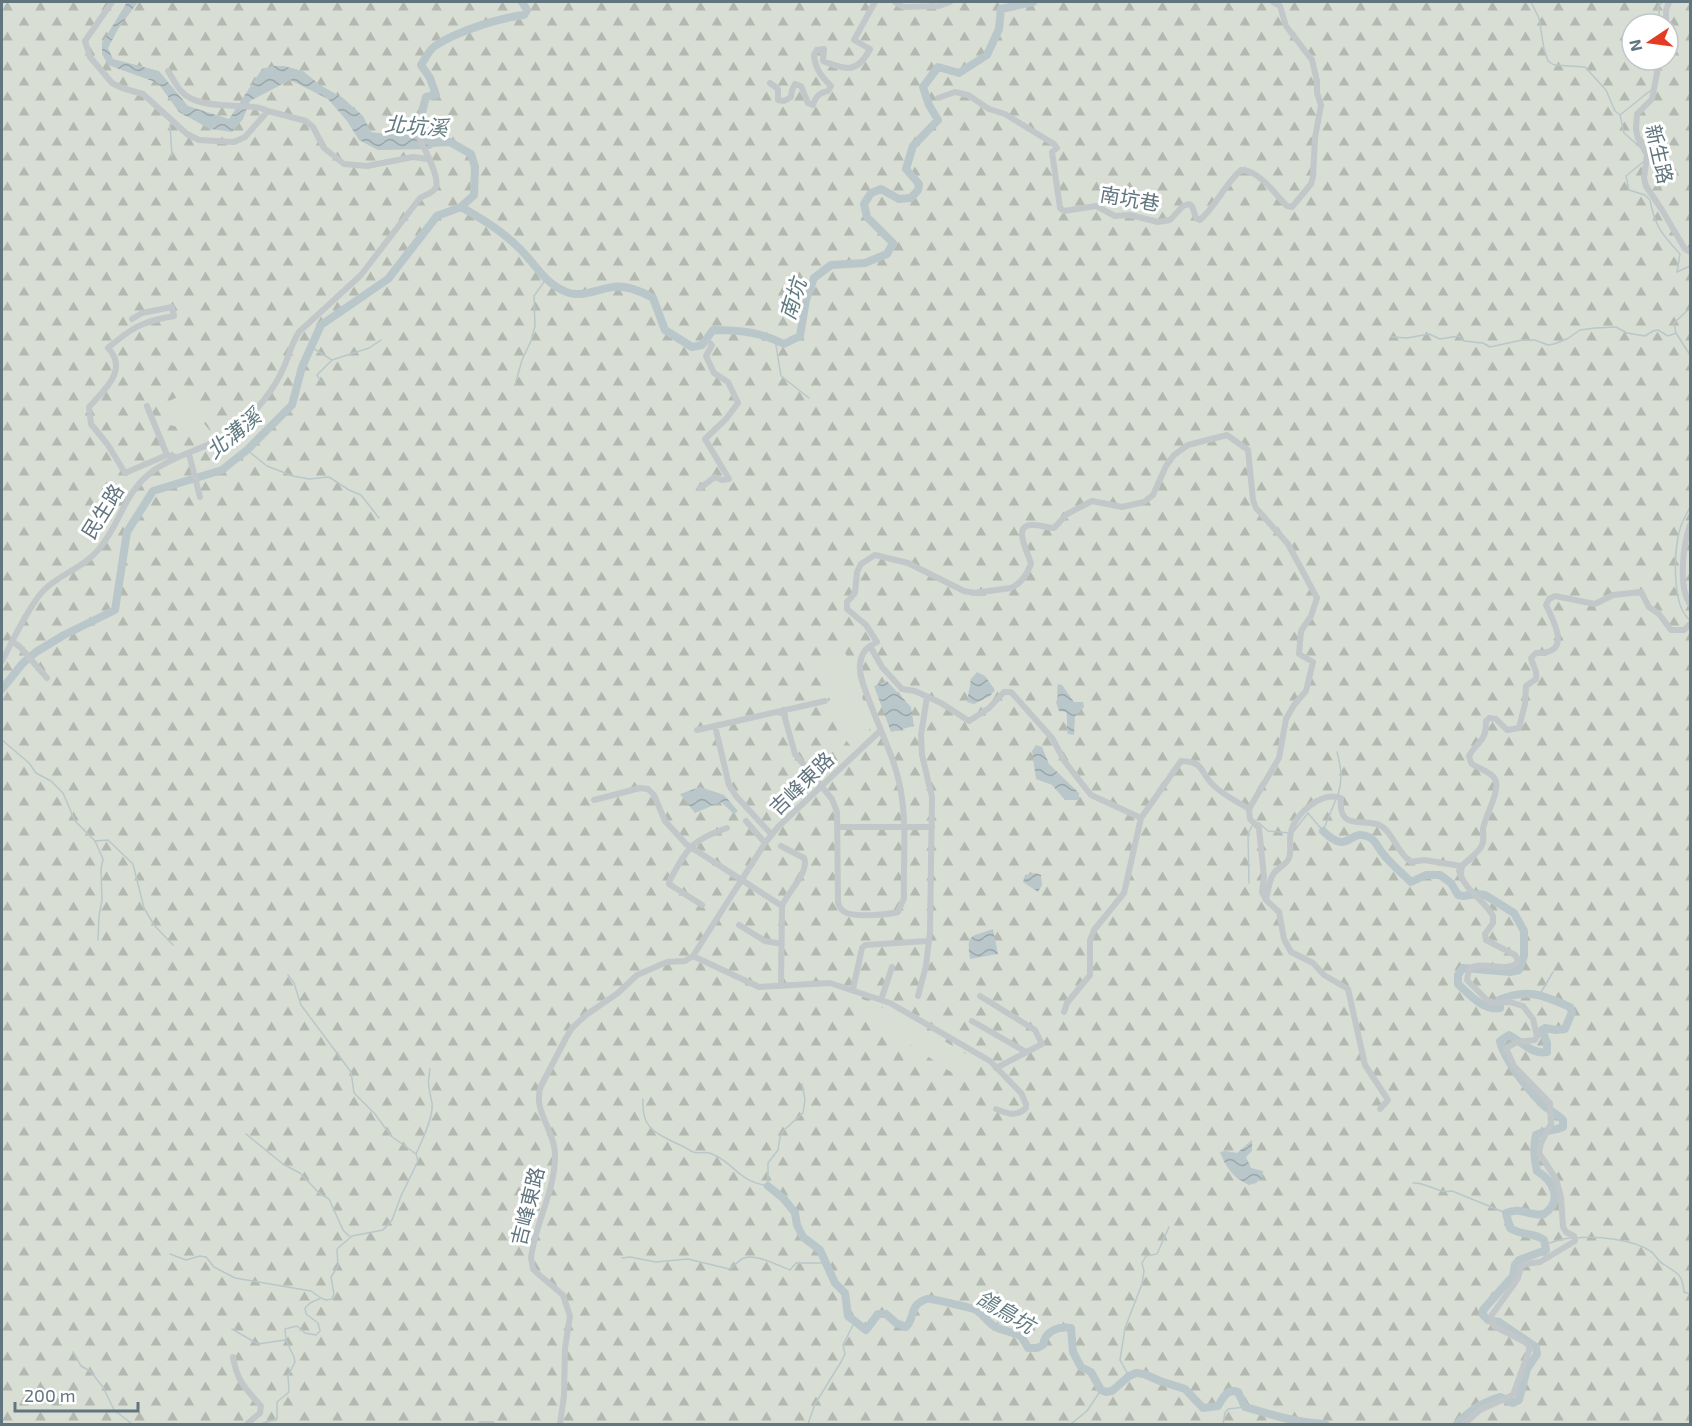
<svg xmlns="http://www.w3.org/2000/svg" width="1692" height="1426" viewBox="0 0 1692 1426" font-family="'Exo 2','Noto Sans TC',sans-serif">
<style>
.forest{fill:url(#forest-firs);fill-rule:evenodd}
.park{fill:#d8ded4}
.water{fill:url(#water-waves)}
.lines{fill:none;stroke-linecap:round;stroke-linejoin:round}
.stream{stroke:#b9c7ca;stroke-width:1.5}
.river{stroke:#b9c7ca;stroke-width:8}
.minor{stroke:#c2c7c9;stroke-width:6}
.labels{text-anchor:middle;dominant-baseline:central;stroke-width:6;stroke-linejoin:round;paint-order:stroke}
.street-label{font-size:20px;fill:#61757f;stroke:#fff}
.water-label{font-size:21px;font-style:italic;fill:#607b81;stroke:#fff}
</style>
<defs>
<pattern id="forest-firs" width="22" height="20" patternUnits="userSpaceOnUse" patternTransform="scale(1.5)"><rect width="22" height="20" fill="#d8ded4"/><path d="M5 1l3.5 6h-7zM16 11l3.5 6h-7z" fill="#b3b9b1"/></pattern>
<pattern id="water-waves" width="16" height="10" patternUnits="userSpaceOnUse" patternTransform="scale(1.5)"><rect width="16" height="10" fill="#b9c7ca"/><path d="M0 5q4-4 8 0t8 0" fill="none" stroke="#9aa6a9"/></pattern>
</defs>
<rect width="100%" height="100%" fill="#f6f6f3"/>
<path class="forest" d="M2 2H1690V1424H2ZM1632 24H1668V60H1632Z"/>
<path class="park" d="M182 395 213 435 170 425 161 405Z
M845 652 872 723 866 738 853 749 837 729 825 680 826 669 831 658Z
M849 993 911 1021 981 1063 966 1082 855 1008 846 1001Z"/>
<path class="water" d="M127 2H138L118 29 108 48 113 59 159 71 188 106 229 119 262 69 272 66H284L303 71 320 85 343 98 363 116 371 132C394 136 416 135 438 129L441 142 430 149 378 150 359 140 347 121 328 99 290 80 250 101 243 119 232 132 210 129 179 112 158 83 108 65 102 54V43Z
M977 672 985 676 995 690 990 696 974 704 967 702 971 679Z
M887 681 911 707 914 726 891 732 874 686Z
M1058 684 1062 685 1074 702H1083L1084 707 1075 716 1074 735 1068 734C1066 726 1068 720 1066 712L1059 711 1056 702C1059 697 1056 690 1058 684Z
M1036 745 1042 747 1049 764 1079 793V800H1065L1052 785 1036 779 1032 751Z
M700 787 724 795 738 811 734 814 721 802 695 813 680 794Z
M1036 873 1041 875 1042 885 1038 892 1023 882 1025 875Z
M993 929 998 954 970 959C966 933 971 937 993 929Z
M1252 1140V1151L1246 1157 1251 1168 1263 1171 1262 1178 1256 1183 1249 1185C1234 1178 1226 1168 1220 1152L1225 1151 1237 1153Z"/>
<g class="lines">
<path class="stream" d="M1531 2 1539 18 1544 49 1548 61 1554 65 1585 67 1606 90 1615 111 1620 115
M1661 24 1658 7 1662 2
M1655 71 1651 63 1655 60
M170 124 172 156
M1640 147 1624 133 1620 115 1651 90
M1643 162 1626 176 1629 190 1645 195 1650 200C1655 227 1662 234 1680 254L1677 272 1690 266
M1690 308 1674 323 1676 333 1690 355
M1392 337 1407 338 1429 334 1440 339 1459 336 1464 341 1483 343 1490 347 1522 340H1535L1548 345 1554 344 1567 339 1580 330 1595 328 1616 327 1627 333 1645 336 1653 331 1658 330 1668 336 1676 333
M775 339 781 376 809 398
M311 347 332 360 369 348 381 340
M321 382 317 375 332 360
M515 385 522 360 531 341 535 326 534 296 546 279
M247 450 267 466 293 476 309 479 329 477 349 490 361 495 379 518
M1690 507C1687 514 1682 521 1680 529 1674 549 1671 606 1690 620
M2 740 29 763 36 773 51 781 63 793 75 821 95 841 108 840 133 864 144 908 154 925 173 945
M1337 752C1341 767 1343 779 1338 795
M1256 823H1259L1268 831 1290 833
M1294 831 1308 813 1323 831
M1323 831 1336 799
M95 841 103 859 101 869 102 900 99 916 98 940
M1463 874 1464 867 1473 860
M1249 883 1248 834 1252 826
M1540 994 1553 972
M643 1099C641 1130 657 1134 680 1145 685 1147 689 1150 693 1152 699 1154 706 1151 712 1154 735 1163 737 1181 768 1186V1163L778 1150 780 1137 784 1130 803 1113 805 1099 802 1084
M246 1134 283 1164 300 1173 319 1193 329 1199 343 1230 349 1236
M416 1154C422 1141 434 1116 432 1103 429 1086 427 1088 430 1069
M1413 1183C1427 1182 1438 1194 1452 1191L1506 1213
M1576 1238C1596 1236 1633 1239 1650 1251 1656 1254 1657 1261 1663 1264 1678 1274 1682 1273 1684 1292L1690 1294
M1546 1244 1563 1239 1571 1238
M170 1254 186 1260 200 1256 206 1257 214 1267 235 1278 311 1291 321 1298
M622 1258 630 1257 656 1262 688 1259 729 1269C735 1266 738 1260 744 1258 755 1253 779 1266 790 1270L796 1263H822L829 1268
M232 1329 258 1344 285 1340
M73 1352 81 1366 90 1371 103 1387 114 1410 132 1424
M1129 1376 1120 1360 1125 1328 1142 1284 1144 1271 1142 1263 1146 1256 1157 1254 1169 1227
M260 1424 277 1419V1402L289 1392 288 1376 295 1362 294 1357 286 1340 285 1329 297 1326 305 1333 316 1335 320 1331 318 1323 306 1314 305 1308 310 1303 321 1298 326 1300 332 1299 334 1294 331 1277 338 1266 337 1249 352 1236 383 1230 392 1220 401 1196 418 1161 416 1154 391 1136 375 1114 354 1093 351 1072 301 1005 294 983 288 975
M808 1424 815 1404 841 1362 845 1354 843 1345 854 1323
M1071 1424 1087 1411 1101 1390
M1223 1424 1225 1413 1228 1409 1245 1407"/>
<path class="river" d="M429 140C418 125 421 114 426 97L436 95 430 78 421 65C425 59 429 50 435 46 455 32 499 18 524 15L527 10 522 2
M461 207C483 219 504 232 521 250 535 264 545 283 564 291 580 299 597 289 613 287 627 285 641 291 653 298L665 330 692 347 702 345 713 330C739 330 761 332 784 344L800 336 806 300 814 278 831 265 865 263 887 254 893 243 867 217 864 204 871 193 881 189 899 199 911 198 918 190 919 184 906 169 913 146 938 120 929 105 923 87 938 67 959 73 987 55 999 29 1001 9 1033 2
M2 689 23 663 36 652 64 635 115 610 127 532 153 491 222 470 247 450 292 405 302 367 321 325 388 279 437 216 461 207 474 195 475 167 471 154 450 142 431 143
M1323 831C1349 857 1349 827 1369 837 1377 841 1378 849 1384 855 1392 865 1402 873 1411 882L1426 875H1440L1451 883 1458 895 1463 896 1477 894 1485 895 1514 913 1524 931V956L1519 970 1510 972 1463 968 1458 975V984C1469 994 1483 1011 1500 1008L1499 1000C1528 988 1543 995 1570 1007L1572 1012 1565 1029 1555 1030 1545 1028 1542 1030 1547 1043V1052C1532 1055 1521 1041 1509 1035L1500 1041C1504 1060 1529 1091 1543 1105 1549 1110 1557 1114 1563 1120V1127C1554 1131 1545 1130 1536 1135 1533 1148 1534 1159 1537 1171 1554 1181 1563 1201 1544 1214 1529 1217 1522 1206 1506 1213L1510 1228C1521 1236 1534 1232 1544 1240L1546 1250 1519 1260 1515 1265 1513 1276 1483 1310V1315L1488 1320 1499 1322 1536 1347 1537 1354 1527 1369 1519 1400 1513 1403 1500 1397C1484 1402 1468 1411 1457 1424
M768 1186 784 1199 795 1213 797 1225 803 1237 820 1250 835 1283 845 1293 848 1316 866 1330 878 1314H886L896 1323 906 1327C916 1317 908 1305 927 1299 930 1298 972 1308 976 1310 982 1313 987 1322 994 1326 1001 1331 1012 1331 1020 1336 1023 1339 1026 1344 1028 1348H1037L1043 1345C1045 1331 1058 1326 1071 1328L1073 1352 1081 1367 1091 1372 1101 1390 1106 1392 1112 1391 1129 1376 1136 1373 1144 1374 1160 1381 1185 1389 1203 1408 1218 1406C1223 1398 1227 1388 1238 1392L1245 1407C1272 1415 1297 1423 1325 1424"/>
<path class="minor" d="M112 2 85 41 90 57 112 83 122 88 143 94 187 134 199 140 234 142 245 137 268 111 306 121 313 127 324 148 344 164 367 166 413 157 428 159
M895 2 903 7 939 6 950 2
M1666 24V10L1669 2
M1663 60 1658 68 1652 99 1637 114 1636 129 1638 138 1647 155 1644 178 1646 186 1662 210 1685 249 1690 252
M168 71C172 77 176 85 181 91 194 106 222 105 240 106 250 107 259 106 268 111
M770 83 778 89V100L784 101 791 97 792 90 795 84 801 86 808 103 813 105C816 96 819 93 828 91L831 86C822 77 815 69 814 55L817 50 824 49 823 61C846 70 857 74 870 49L854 40 875 2
M938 98 955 92 968 95 989 109 1005 114 1054 144 1057 148 1052 152 1060 208 1064 211 1096 206 1115 216 1130 215 1158 222 1170 220 1183 206 1189 204 1192 206 1196 218 1200 220C1217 205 1224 185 1241 170 1259 170 1275 194 1287 206L1292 207 1311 184 1313 177 1315 138 1321 105 1317 93V81L1312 60 1286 26 1280 6 1273 2
M132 319 142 313 172 307 174 316C143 321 131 328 108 348 129 370 104 390 89 407L91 424 108 445 125 473 167 455 176 457
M147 406 167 455
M189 454 200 497
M700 488 715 477 722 480 729 479 705 439 726 419 738 403 728 382 714 373 706 356 712 345 709 342
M1690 525C1683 545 1678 587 1690 604
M12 641 20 647 47 678
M870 646 877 642 866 625 847 609V602L855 593 857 572 861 564 875 555 908 563 964 591 974 593 1011 588C1022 583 1027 574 1031 564 1029 554 1010 523 1034 525 1041 525 1047 528 1054 528L1067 514 1092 501 1122 507 1144 502 1153 495 1166 466 1174 455 1188 445 1227 435 1248 450 1253 500 1256 508 1288 544 1317 598 1311 616 1301 631 1299 654 1313 662 1306 691 1294 705 1286 719 1279 758 1249 809 1250 819 1259 828 1264 877 1262 892 1266 900 1279 912 1284 939 1291 952 1313 963 1324 975 1348 989 1365 1065 1388 1100 1380 1109
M2 661C12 642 30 604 44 590 60 574 85 567 99 549 121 523 123 493 153 471 180 451 216 448 242 424 257 410 275 388 283 369 289 356 291 344 299 332L361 275 420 198C425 195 434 193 436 187 440 176 422 144 416 132
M783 711 795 754 832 799 837 812 838 902C839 907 841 911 847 913 857 917 887 915 898 912L904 898C903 863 907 826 901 792 896 760 880 731 869 700 865 689 859 677 860 665 861 656 863 651 870 646L882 667 902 689 915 691 941 703 969 721 989 708 1004 692H1011L1052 738 1065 762 1091 795 1141 818
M715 726 729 785 736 796 772 835
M697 730 825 701
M594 800 640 788 648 789 654 795 665 821 686 844 782 906
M746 821 765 843
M838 827H932
M1266 900C1268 892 1269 879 1274 873 1278 868 1285 865 1288 860 1293 852 1288 841 1291 832 1295 814 1321 791 1341 798 1337 835 1370 815 1384 828 1395 838 1398 853 1411 862L1424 860 1461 866
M702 905 669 884 670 880C688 847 692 840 727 828
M739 925 765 941 782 944
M693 956 759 987 830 983 890 1003 990 1061 1021 1093 1026 1104V1108C1016 1117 1008 1114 996 1109
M781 986 782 906C788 891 810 872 804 858L781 846
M853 989 862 948 865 945 928 941
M918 996 926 966 930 931 932 797 922 755 921 735 927 697
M980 996 1035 1030 1042 1044 996 1068
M881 1000 892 967
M1064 1012 1067 1003 1090 975V940L1094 930 1124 893 1141 818 1181 761C1205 762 1199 771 1213 785 1223 795 1238 802 1249 809
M972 1021 1026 1052
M233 1357C237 1381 245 1388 261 1406L260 1413 247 1424
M481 1424H492
M560 1424 564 1396 565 1348 570 1316 563 1295 537 1273 533 1269 531 1258C535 1223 556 1190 555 1153 554 1129 532 1110 541 1086L566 1038 572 1028 586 1015 618 993 637 975 667 962 685 961 693 956 765 843 778 827 880 731
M1464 1424 1480 1410 1513 1395 1529 1351V1346L1525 1342 1494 1326 1491 1316 1512 1287 1518 1278 1521 1267 1525 1264 1540 1262 1575 1241 1574 1236 1566 1232 1563 1227 1561 1197 1556 1179 1539 1153 1541 1143 1551 1124 1550 1103 1514 1066 1506 1048 1517 1042 1535 1040 1537 1036 1533 1019 1523 1006 1510 1002 1495 1003 1488 1001 1467 980 1469 969C1482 960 1502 972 1516 964L1518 960 1515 955 1486 940 1485 934 1493 923V916C1483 898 1466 893 1459 871 1462 862 1475 857 1481 847 1485 841 1483 835 1483 829 1485 816 1501 790 1495 779 1491 771 1478 769 1471 763L1469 756C1478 739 1486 744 1486 721L1489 718 1496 719 1507 730 1519 728 1525 704 1526 686 1536 679C1538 670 1533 667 1531 658L1536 653C1572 654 1555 624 1546 605L1549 599 1555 596 1595 604 1613 595 1641 592 1649 607 1659 614 1671 630H1684L1690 624"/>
</g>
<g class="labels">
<g class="street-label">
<text transform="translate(1660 154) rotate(77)">新生路</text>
<text transform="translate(1130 198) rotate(10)">南坑巷</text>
<text transform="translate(102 511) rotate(-58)">民生路</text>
<text transform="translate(801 783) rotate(-44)">吉峰東路</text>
<text transform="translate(527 1206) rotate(-76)">吉峰東路</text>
</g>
<g class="water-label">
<text transform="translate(416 125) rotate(4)">北坑溪</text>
<text transform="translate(792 299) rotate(-73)">南坑</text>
<text transform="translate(233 433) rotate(-40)">北溝溪</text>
<text transform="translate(1006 1311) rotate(30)">鴿鳥坑</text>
</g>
</g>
<rect width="1692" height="1426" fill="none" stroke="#61757f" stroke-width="6"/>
<g transform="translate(1650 42) rotate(257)"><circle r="28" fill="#ffffff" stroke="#c0c8cc" stroke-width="1.5"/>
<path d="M0-4.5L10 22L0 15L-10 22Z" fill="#e63b23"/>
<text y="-9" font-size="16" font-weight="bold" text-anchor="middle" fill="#61757f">N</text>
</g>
<path d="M15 1402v9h123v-9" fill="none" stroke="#61757f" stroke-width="3"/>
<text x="24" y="1402" font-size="18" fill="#61757f" stroke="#ffffff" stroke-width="4.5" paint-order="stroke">200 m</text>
</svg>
